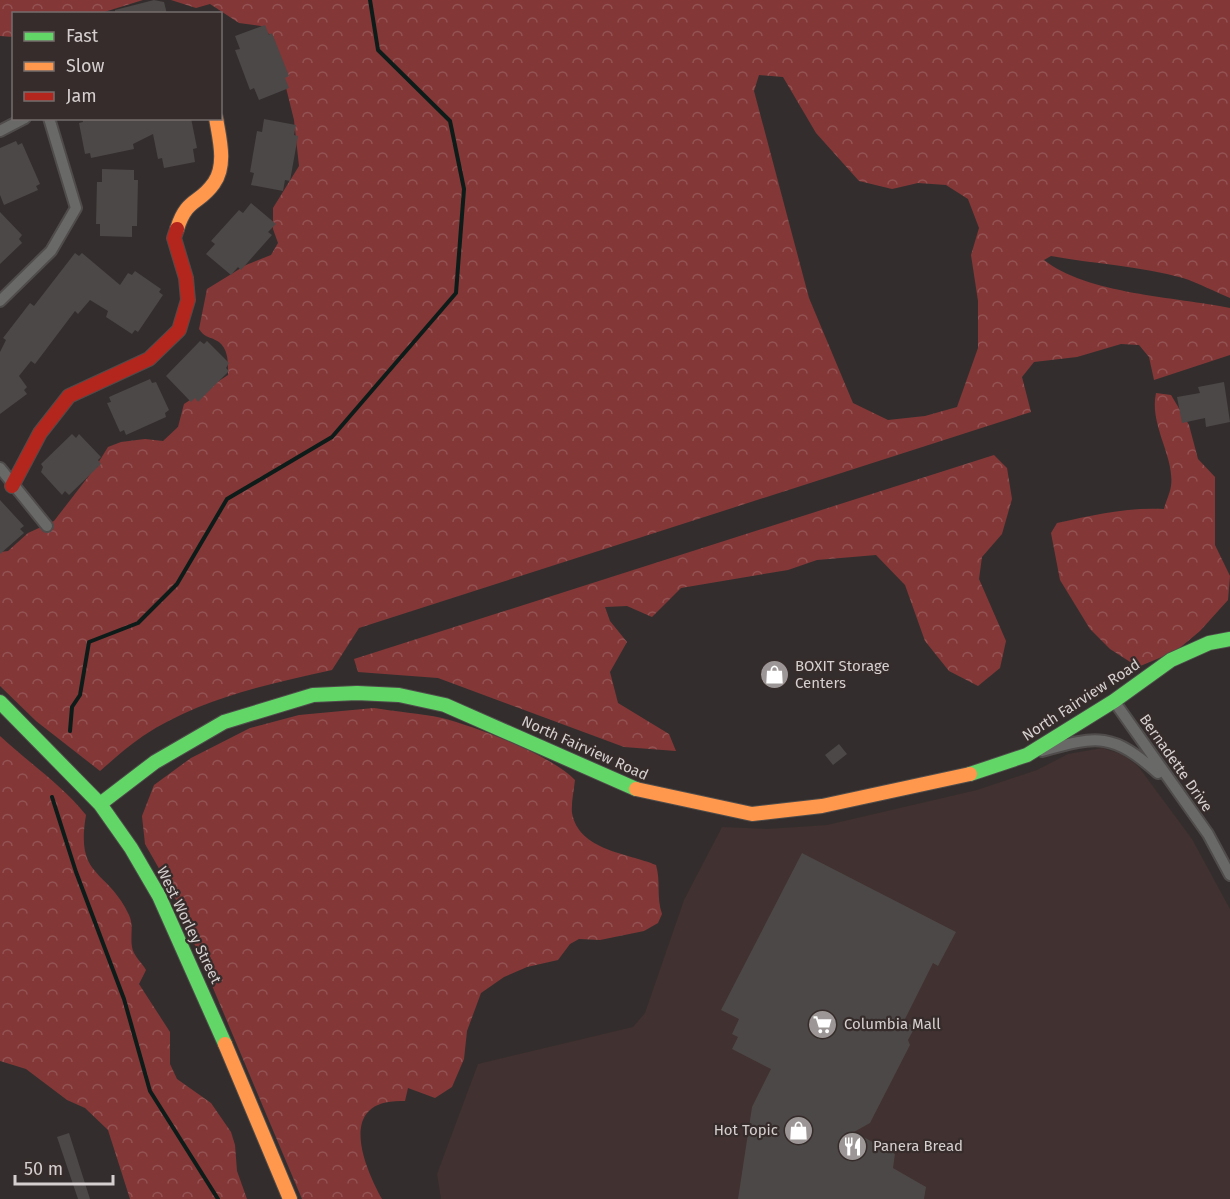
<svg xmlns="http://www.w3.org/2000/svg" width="1230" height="1199" viewBox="0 0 1230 1199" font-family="'Fira Sans',sans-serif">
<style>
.built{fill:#413130}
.forest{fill:url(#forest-crowns);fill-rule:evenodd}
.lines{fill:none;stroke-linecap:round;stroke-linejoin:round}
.stream{stroke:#0d1c19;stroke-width:4}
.building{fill:#4c4847}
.street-casing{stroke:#4f4c4b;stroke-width:14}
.fast-casing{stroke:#4f4c4b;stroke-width:16}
.slow-casing{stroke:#4f4c4b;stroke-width:16}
.jam-casing{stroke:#4f4c4b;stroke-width:16}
.street{stroke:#696968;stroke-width:10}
.fast{stroke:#63d668;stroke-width:14}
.slow{stroke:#ff974d;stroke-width:14}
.jam{stroke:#b3261e;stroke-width:14}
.labels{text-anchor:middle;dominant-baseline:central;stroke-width:4.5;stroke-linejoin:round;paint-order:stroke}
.poi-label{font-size:15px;fill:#d5cfcf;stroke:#352c2b;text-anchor:start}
.street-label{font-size:15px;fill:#d5cfcf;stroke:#352c2b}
</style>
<defs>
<pattern id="forest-crowns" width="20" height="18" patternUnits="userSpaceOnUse" patternTransform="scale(1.5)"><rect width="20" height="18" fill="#843737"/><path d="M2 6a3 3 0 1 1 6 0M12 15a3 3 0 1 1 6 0" fill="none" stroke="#945353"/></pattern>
</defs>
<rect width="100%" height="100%" fill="#332e2d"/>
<path class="built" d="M1102 748 1122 754 1138 766 1192 839 1230 909V1199H441L437 1174 478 1064 633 1027 645 1013 684 900 722 827 767 829 827 825 977 790 1037 770 1068 754Z"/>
<path class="forest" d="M0 0H143L101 13 14 14 13 37 0 36Z
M171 0H1230V298C1215 292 1199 283 1183 278 1141 266 1095 264 1051 256L1044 260C1086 294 1177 297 1230 308V355L1154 380 1149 357 1139 345 1121 344 1077 357 1034 362 1022 377 1031 412 359 628 332 670C268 684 199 699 143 736 128 746 114 759 100 771L36 721 0 686V552L8 551 28 533 54 521 95 468 108 447 121 442 145 439 163 441 178 427 184 404 228 375C228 364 229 350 219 342 210 336 206 339 199 329L207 289 246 265 271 255 278 243 273 229V208L299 166 294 120 274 39 261 26 239 23 210 4 196 8ZM759 75 783 77 816 133 859 181 892 189 918 183 946 185 968 199 979 228 971 255 978 301V348L957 407 925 416 888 420 853 403 809 298 754 91Z
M1156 393 1171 395 1189 425 1198 459 1215 477V545L1230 576 1228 600 1200 631 1176 651 1138 667 1110 649 1090 629 1060 580 1051 533 1057 523C1093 515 1127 507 1164 509 1166 501 1170 493 1171 486 1175 457 1149 425 1156 393Z
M994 455 1007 468 1012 499 1002 534 982 557 979 579 1006 641 1000 668 978 686 949 671 925 641 905 585 876 555 817 560 788 570 681 588 652 617 627 606 605 607 610 621 627 642 610 672 618 703 669 734 676 751 624 747 438 678 358 672 354 659Z
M374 708C396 712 420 713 442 718 477 727 551 755 575 780 574 790 571 803 572 813 579 851 628 853 656 865 661 882 656 896 662 914L658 923 644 931 600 940 579 939 570 944 558 960 527 967 504 977 481 993 467 1031 464 1059 452 1087 435 1098 408 1088 405 1101C338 1098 361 1161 382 1199H302L173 893 145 844 142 816 154 785 191 758 250 728 299 715Z
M0 736C29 763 61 784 86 815 75 879 107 868 129 915 134 926 130 936 132 947 133 955 142 963 146 970L139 984 170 1032V1064L177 1079 211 1103 231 1132 235 1145 237 1171 247 1199H130L108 1130 85 1108 67 1100 26 1069 0 1061Z"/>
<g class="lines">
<path class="stream" d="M70 731 72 707 80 695 89 642 138 623 177 584 227 499 332 437 456 293 464 189 450 121 378 50 370 0
M52 797 76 872 124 999 150 1091 218 1199"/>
</g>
<path class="building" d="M154 0 164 2 167 14H115V10Z
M265 25 269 35 272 33 289 76 285 78 289 88 259 100 254 88 250 90 235 50 240 49 235 36Z
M82 118H191L197 148 193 149 195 162 164 168 162 158 158 159 153 134 133 144 134 149 91 158 90 153 85 154 79 123 83 122Z
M264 119 296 125 294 135 298 136 290 181 285 180 283 191 251 185 254 173 250 172 257 131 262 132Z
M16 141 18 145 22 143 40 184 36 186 38 190 4 205 0 195V148Z
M102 169 134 170V180H138L137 226H132V237L100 236V224H96L97 182H102Z
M251 203 276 224 268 232 272 235 241 270 238 267 231 275 206 254 215 244 211 241 239 210 243 213Z
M0 212 22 235 19 239 22 243 0 264Z
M75 253 79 256 82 253 120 285 128 273 132 275 135 271 161 289 159 292 163 295 138 332 135 330 132 334 106 317 108 311 90 300 78 314 75 311 35 364 31 361 19 376 27 387 24 390 27 394 0 414V352L6 340 3 338 30 303 34 306Z
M200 341 204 344 207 341 229 363 226 368 229 371 198 402 195 398 191 402 166 376Z
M150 379 152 383 156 382 169 410 165 413 166 417 126 435 124 430 120 432 107 403 111 402 109 397Z
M1224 382 1230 422 1206 427 1205 418 1182 423 1177 397 1200 393 1198 387Z
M72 434 76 438 79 434 101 457 98 460 101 464 69 495 65 491 62 495 41 472 43 467 41 464Z
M0 500 24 526 20 529 24 533 0 554Z
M839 744 847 754 833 765 825 755Z
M802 853 956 932 938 966 933 963 904 1021 915 1027 908 1040 910 1045 870 1123 854 1132 895 1154 893 1168 926 1187 924 1199H738L752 1107 771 1069 732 1049 738 1037 732 1034 739 1019 721 1010Z
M69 1133 90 1199H78L57 1137Z"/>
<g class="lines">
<defs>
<path id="street" d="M0 131 25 118
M0 301 51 251 76 208 49 118
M0 468 47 526
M1114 701 1208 834 1230 875
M1042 751C1098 735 1113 733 1158 773"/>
<path id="fast" d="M0 702 100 804 131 848 159 896 225 1044
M970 774 1027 755 1114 701 1171 660 1209 643 1230 639
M100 804 155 762 224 722 313 695 357 693 399 695 445 705 636 789"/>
<path id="slow" d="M177 229C187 197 199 205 214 183 227 165 219 137 216 118
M636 789 752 814 822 806 970 774
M225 1044 290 1199"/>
<path id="jam" d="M12 486 40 433 69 396 149 359 179 330 188 300 186 278 174 238 177 229"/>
</defs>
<use href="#street" class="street-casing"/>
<use href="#fast" class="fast-casing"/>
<use href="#slow" class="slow-casing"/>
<use href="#jam" class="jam-casing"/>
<use href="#street" class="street"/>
<use href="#fast" class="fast"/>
<use href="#slow" class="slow"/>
<use href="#jam" class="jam"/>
</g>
<defs>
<symbol id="shop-disc" viewBox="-11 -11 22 22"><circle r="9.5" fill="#9c9796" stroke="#352c2b"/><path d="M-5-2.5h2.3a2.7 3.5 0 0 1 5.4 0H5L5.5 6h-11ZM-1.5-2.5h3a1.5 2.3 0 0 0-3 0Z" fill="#fff"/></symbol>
<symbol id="supermarket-disc" viewBox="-11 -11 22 22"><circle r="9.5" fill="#9c9796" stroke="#352c2b"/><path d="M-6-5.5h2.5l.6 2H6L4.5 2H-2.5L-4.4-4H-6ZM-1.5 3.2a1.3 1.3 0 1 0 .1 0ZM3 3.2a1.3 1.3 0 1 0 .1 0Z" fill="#fff"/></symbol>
<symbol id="restaurant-disc" viewBox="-11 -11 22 22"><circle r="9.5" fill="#9c9796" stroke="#352c2b"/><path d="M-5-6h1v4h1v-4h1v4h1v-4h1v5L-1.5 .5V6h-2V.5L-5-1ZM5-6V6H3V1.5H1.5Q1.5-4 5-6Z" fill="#fff"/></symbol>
</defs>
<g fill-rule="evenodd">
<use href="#shop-disc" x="758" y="658" width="33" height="33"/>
<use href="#supermarket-disc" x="806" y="1008" width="33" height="33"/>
<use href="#shop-disc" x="782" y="1114" width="33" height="33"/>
<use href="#restaurant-disc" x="836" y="1130" width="33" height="33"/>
</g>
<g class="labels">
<g class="poi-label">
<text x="795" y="666">BOXIT Storage<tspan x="795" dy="17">Centers</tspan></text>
<text x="844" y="1024">Columbia Mall</text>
<text x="778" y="1130" text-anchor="end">Hot Topic</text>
<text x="873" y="1146">Panera Bread</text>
</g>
<g class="street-label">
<text transform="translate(1081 700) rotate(-33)">North Fairview Road</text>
<text transform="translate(585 748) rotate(24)">North Fairview Road</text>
<text transform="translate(1176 763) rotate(55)">Bernadette Drive</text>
<text transform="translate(189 925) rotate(64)">West Worley Street</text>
</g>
</g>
<rect x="12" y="12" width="210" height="108" fill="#352c2b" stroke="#756d6d" stroke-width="1.5"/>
<rect x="24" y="32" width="30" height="9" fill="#63d668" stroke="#756d6d" stroke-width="1.5"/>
<text x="66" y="42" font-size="18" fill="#d5cfcf">Fast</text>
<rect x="24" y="62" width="30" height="9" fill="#ff974d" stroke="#756d6d" stroke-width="1.5"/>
<text x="66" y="72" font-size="18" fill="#d5cfcf">Slow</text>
<rect x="24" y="92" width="30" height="9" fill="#b3261e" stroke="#756d6d" stroke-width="1.5"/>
<text x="66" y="102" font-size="18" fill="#d5cfcf">Jam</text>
<path d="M15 1175v9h98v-9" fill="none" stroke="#d5cfcf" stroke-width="3"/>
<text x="24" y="1175" font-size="18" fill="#d5cfcf" stroke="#352c2b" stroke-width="4.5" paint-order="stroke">50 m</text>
</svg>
